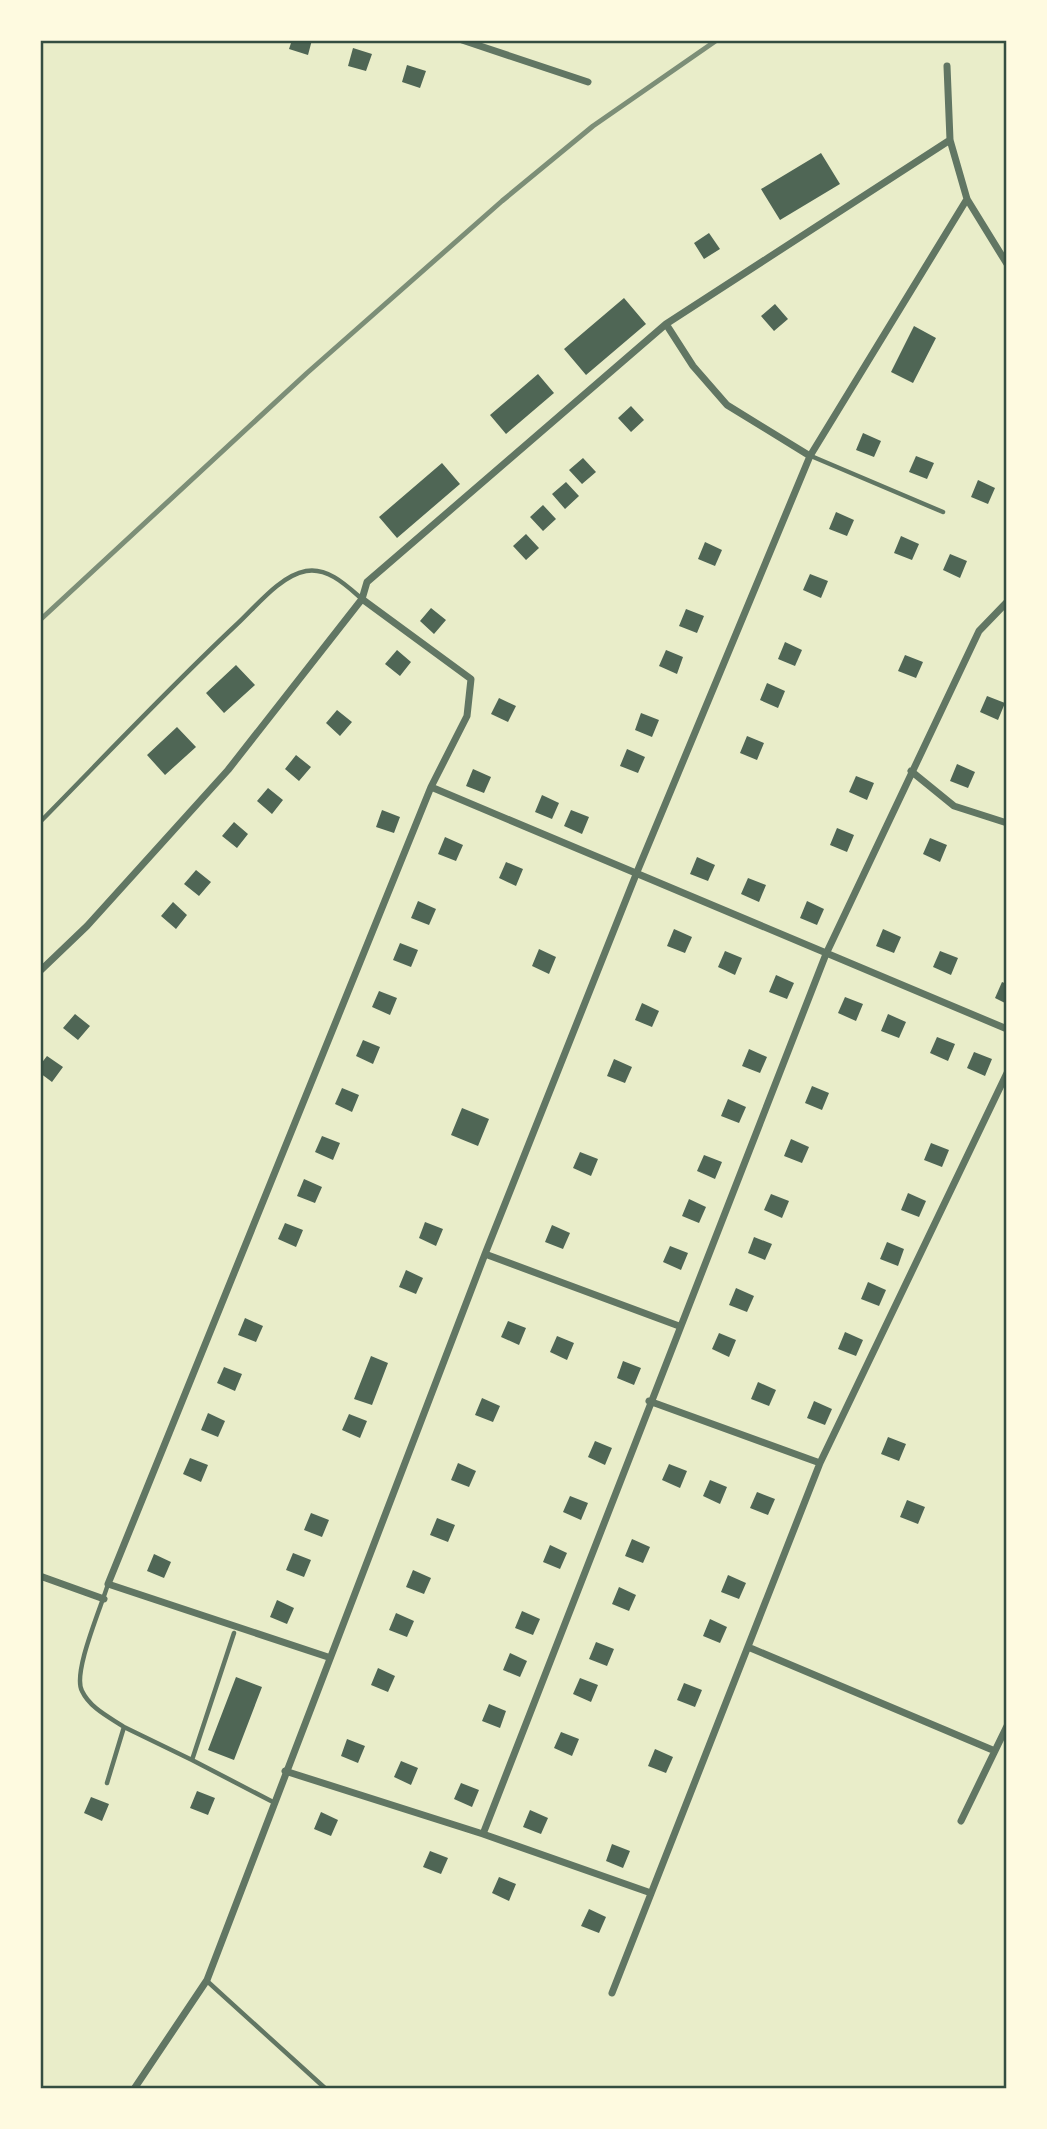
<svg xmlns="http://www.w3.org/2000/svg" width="1047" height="2129" viewBox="0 0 1047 2129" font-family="Bitter,serif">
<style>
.building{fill:#4f6655}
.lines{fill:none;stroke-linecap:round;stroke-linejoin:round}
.service{stroke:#617663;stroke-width:4.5}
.minor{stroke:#617663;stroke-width:7}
.rail{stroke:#7c8e77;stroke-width:5}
.neatline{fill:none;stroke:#344e41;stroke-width:2.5}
</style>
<rect width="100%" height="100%" fill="#e9edc9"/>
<path class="building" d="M292 40H312L308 55 289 49Z
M353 48 372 54 366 71 348 66Z
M407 65 426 71 420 88 402 82Z
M821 153 840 184 780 220 761 189Z
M709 233 720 249 704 259 694 243Z
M624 298 646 324 586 375 564 349Z
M775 304 788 319 774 331 761 316Z
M914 326 936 338 913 383 891 372Z
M538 374 554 393 506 434 490 415Z
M631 406 644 420 631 432 618 418Z
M863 433 881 441 874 457 856 450Z
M916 456 934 463 927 479 909 472Z
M583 458 596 472 582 484 569 470Z
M442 463 460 484 397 538 379 517Z
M978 480 995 488 988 504 971 497Z
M566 482 579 496 565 509 552 494Z
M543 505 556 519 543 531 530 517Z
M836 512 854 520 847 536 829 529Z
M526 534 539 548 526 560 513 546Z
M901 536 919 544 912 560 894 553Z
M705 542 722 550 715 566 698 559Z
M950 554 967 561 960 578 943 570Z
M810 574 828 581 821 598 803 590Z
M431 608 446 620 434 634 420 621Z
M686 609 704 616 697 633 679 626Z
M785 642 802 650 795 666 778 659Z
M397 650 411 662 400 676 385 664Z
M666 650 683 657 677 674 659 666Z
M905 655 923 662 916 678 898 671Z
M236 665 255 685 224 713 206 693Z
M767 683 785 691 778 708 760 700Z
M987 696 1005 703 998 720 980 712Z
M499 698 516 706 508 722 491 714Z
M337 710 352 722 340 736 326 723Z
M641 713 659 720 652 737 635 730Z
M177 727 196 747 165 775 147 755Z
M747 736 764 743 757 760 740 753Z
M627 749 645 757 638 773 620 766Z
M296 755 311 767 299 781 285 769Z
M957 764 975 772 968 788 950 781Z
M473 769 491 777 484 793 466 786Z
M856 776 874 783 867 800 849 792Z
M268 788 283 800 272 814 257 801Z
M542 795 559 803 552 819 535 812Z
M382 810 400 817 394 833 376 827Z
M571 810 589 817 582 834 564 826Z
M234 822 248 834 237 848 222 836Z
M837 828 854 835 847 852 830 845Z
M445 837 463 845 456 861 438 854Z
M930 838 947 845 940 862 923 854Z
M697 857 715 865 708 881 690 874Z
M506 862 523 869 516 886 499 878Z
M196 870 211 882 199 896 184 884Z
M748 878 766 885 759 902 741 894Z
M418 901 436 909 429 925 411 918Z
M807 901 824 909 817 925 800 918Z
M173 902 187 915 176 929 161 916Z
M674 929 692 937 685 953 667 946Z
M883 929 901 937 894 953 876 946Z
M400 943 418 950 411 967 393 960Z
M539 949 556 957 549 974 532 966Z
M725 951 742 958 735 975 718 967Z
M940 951 958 958 951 975 933 967Z
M776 975 794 983 787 999 769 992Z
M1002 982 1007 984V1004L995 998Z
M379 991 397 998 390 1015 372 1007Z
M845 997 863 1004 856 1021 838 1013Z
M642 1003 659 1011 652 1027 635 1020Z
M75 1014 90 1026 78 1040 63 1028Z
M888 1014 906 1022 899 1038 881 1031Z
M937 1037 955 1044 948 1061 930 1053Z
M363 1040 380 1047 373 1064 356 1056Z
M749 1049 767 1057 760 1073 742 1066Z
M974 1052 992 1059 985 1076 967 1068Z
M47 1056 63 1067 52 1082 40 1073V1065Z
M614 1059 632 1067 625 1083 607 1076Z
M812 1086 829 1093 822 1110 805 1103Z
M342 1088 359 1095 352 1112 335 1104Z
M728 1099 746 1107 739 1123 721 1116Z
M462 1108 489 1119 478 1146 451 1135Z
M322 1136 340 1143 333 1160 315 1152Z
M791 1139 809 1147 802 1163 784 1156Z
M931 1143 949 1150 942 1167 924 1160Z
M580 1152 598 1159 591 1176 573 1168Z
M704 1155 722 1162 715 1179 697 1171Z
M304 1179 322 1187 315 1203 297 1196Z
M908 1193 926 1201 919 1217 901 1210Z
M771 1194 789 1201 782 1218 764 1210Z
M689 1199 706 1207 699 1223 682 1216Z
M425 1222 443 1229 436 1246 419 1238Z
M285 1223 303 1230 296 1247 278 1239Z
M552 1225 570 1233 563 1249 545 1242Z
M754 1237 772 1244 765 1260 748 1253Z
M887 1242 904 1249 898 1266 880 1259Z
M670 1246 688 1253 681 1270 663 1262Z
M406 1270 423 1278 416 1294 399 1287Z
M868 1282 886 1290 879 1306 861 1299Z
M736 1288 754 1296 747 1312 729 1305Z
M245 1318 263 1326 256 1342 238 1335Z
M508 1321 526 1328 519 1345 501 1337Z
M845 1332 863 1340 856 1356 838 1349Z
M719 1333 736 1340 729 1357 712 1349Z
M557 1336 574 1343 567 1360 550 1352Z
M371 1356 388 1363 372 1405 354 1399Z
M623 1361 641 1368 634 1385 617 1378Z
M224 1367 242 1374 235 1391 217 1383Z
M758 1382 776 1390 769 1406 751 1399Z
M482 1398 500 1406 493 1422 475 1415Z
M814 1401 832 1409 825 1425 807 1418Z
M208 1413 225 1421 218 1437 201 1430Z
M349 1414 367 1421 360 1438 342 1430Z
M888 1437 906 1444 899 1461 881 1454Z
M595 1441 612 1448 605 1465 588 1457Z
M190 1458 208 1465 201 1482 183 1474Z
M458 1463 476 1471 469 1487 451 1480Z
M669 1464 687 1471 680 1488 662 1480Z
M710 1480 727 1487 720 1504 703 1496Z
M757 1492 775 1499 768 1515 750 1508Z
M570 1496 588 1503 581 1520 563 1512Z
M907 1500 925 1507 918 1524 900 1517Z
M311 1513 329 1520 322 1537 304 1530Z
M437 1518 455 1525 448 1542 430 1535Z
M632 1539 650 1547 643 1563 625 1556Z
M550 1545 567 1553 560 1569 543 1562Z
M293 1553 311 1560 304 1577 286 1570Z
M154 1554 171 1562 164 1578 147 1571Z
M413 1570 431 1578 424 1594 406 1587Z
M728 1575 746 1583 739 1599 721 1592Z
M619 1587 636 1595 629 1611 612 1604Z
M277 1600 294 1608 287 1624 270 1617Z
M522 1611 540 1619 533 1635 515 1628Z
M396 1613 414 1621 407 1637 389 1630Z
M710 1619 727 1627 720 1643 703 1636Z
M596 1642 614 1649 607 1666 589 1659Z
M510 1653 527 1661 520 1677 503 1670Z
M378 1668 395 1676 388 1692 371 1685Z
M236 1677 262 1687 234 1760 208 1750Z
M580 1678 598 1685 591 1702 573 1694Z
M684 1683 702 1690 695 1707 677 1700Z
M489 1704 506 1711 500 1728 482 1721Z
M561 1732 579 1739 572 1756 554 1748Z
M347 1739 365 1746 358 1763 341 1756Z
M655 1749 673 1757 666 1773 648 1766Z
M401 1761 418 1768 411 1785 394 1777Z
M461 1783 479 1790 472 1807 454 1799Z
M197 1791 215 1798 208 1815 190 1808Z
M91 1797 109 1804 102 1821 84 1813Z
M530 1810 548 1818 541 1834 523 1827Z
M321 1812 338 1820 331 1836 314 1829Z
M612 1844 630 1851 623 1868 606 1861Z
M430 1851 448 1858 441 1874 423 1867Z
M499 1877 516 1884 509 1901 492 1893Z
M589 1909 606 1917 599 1933 581 1926Z"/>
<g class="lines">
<path class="service" d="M811 456 943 512
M40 822C105 756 168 689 235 626 255 608 279 576 306 571 328 567 347 586 362 599
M108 1584C102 1605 72 1673 82 1691 90 1708 109 1717 124 1727
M192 1760 273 1802
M107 1783 124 1727 192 1760 234 1633
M207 1981 326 2089"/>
<path class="minor" d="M462 40 588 82
M947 66 950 140 967 199 1007 264
M666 324 693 366 727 405 810 456
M911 771 954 806 1007 823
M431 787 1007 1029
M40 971 87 926 228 770 362 599 367 582 666 324 950 140
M485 1254 679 1326
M649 1401 820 1463
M40 1576 104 1599
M748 1647 995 1751
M328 1657 108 1584 431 787 467 716 471 679 362 599
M285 1771 483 1834 651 1893
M961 1821 1007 1726
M483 1834 826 954 979 631 1007 602
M612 1993 820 1463 1007 1073
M134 2089 207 1980 485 1254 637 872 810 456 967 199"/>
<path class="rail" d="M40 620 307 373 502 201 593 126 717 40"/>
</g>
<rect width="1047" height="2129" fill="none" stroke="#fefae0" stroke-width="84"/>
<rect x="42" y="42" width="963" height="2045" class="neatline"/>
</svg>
